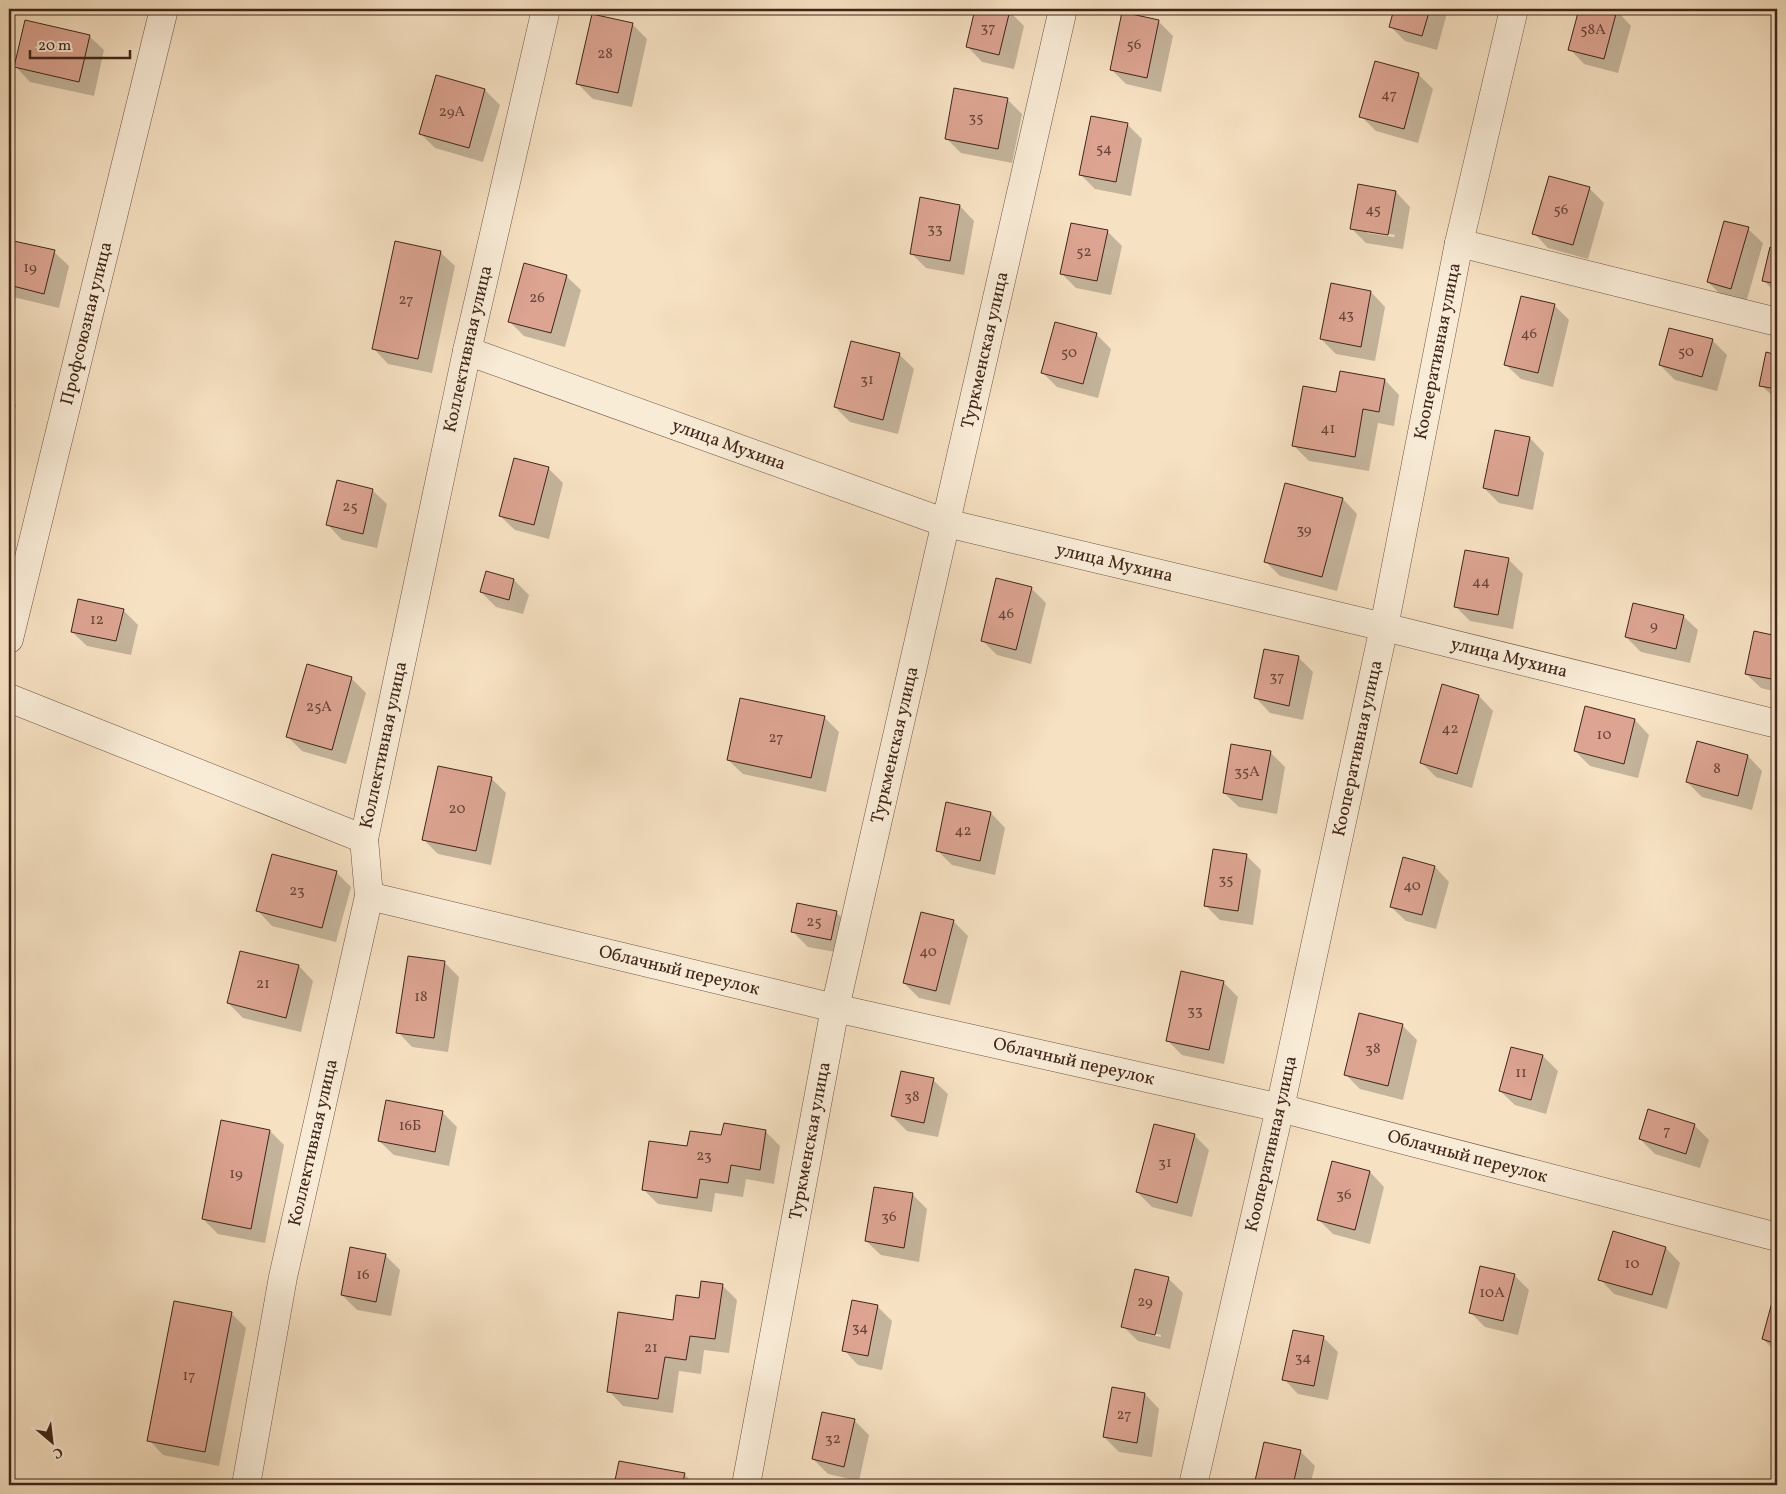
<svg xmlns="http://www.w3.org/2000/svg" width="1786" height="1494" viewBox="0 0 1786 1494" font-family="Vollkorn,serif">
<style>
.shadow{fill:#0003;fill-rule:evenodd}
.building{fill:#dca491;stroke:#40251a}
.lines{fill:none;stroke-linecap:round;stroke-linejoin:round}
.minor-casing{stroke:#6e5444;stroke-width:29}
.minor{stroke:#f9ecd7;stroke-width:28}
.labels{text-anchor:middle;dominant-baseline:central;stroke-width:5;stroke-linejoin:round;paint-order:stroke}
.number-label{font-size:15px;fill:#674538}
.street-label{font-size:18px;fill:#40251a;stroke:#f9ecd7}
</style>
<rect width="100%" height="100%" fill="#f6e1c2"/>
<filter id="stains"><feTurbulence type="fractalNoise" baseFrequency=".004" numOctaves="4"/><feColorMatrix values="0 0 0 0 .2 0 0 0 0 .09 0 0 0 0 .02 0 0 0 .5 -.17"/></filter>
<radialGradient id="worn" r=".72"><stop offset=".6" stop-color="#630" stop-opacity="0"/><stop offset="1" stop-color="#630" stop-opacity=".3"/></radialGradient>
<path class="shadow" d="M977 9H999L1009 11 1024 26 1014 69 982 62 968 47Z
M1396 9H1448L1437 50 1405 41 1391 27Z
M1580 9H1606L1617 11 1631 26 1618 73 1584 64 1570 49Z
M1158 21 1173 36 1161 92 1126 84 1111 69Z
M632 24 647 39 632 107 593 99 578 84Z
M89 36 104 50 94 96 30 82 16 67Z
M1418 74 1433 89 1418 143 1376 131 1361 116Z
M437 76 485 90 500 105 483 162 435 148 420 133Z
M1007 99 1022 114 1012 163 961 153 946 138Z
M1092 118 1128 125 1142 139 1131 196 1095 189 1080 174Z
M1589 188 1604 203 1588 259 1548 248 1534 233Z
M1396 192 1410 207 1403 249 1366 243 1352 229ZM1367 230 1395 235 1394 237 1367 233Z
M960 206 974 221 964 275 926 268 911 253Z
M1748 229 1763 243 1746 303 1723 297 1708 282Z
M1107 231 1122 246 1111 295 1076 288 1061 273Z
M9 241 54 252 69 266 59 308 9 296Z
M1771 249 1777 250V294L1764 281Z
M440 252 455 266 432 373 388 364 374 349Z
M566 276 581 290 565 347 524 336 509 321Z
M1371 292 1385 307 1375 361 1336 354 1321 339Z
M1554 305 1569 320 1553 387 1521 379 1506 365Z
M1096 334 1111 349 1098 398 1057 387 1042 372Z
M1712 340 1727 355 1717 391 1675 380 1660 365Z
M899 354 914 369 898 434 850 422 835 407Z
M1767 354 1777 356V400L1761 385Z
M1385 380 1399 395 1394 426 1378 423 1369 471 1309 461 1294 446 1337 394Z
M9 398 16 405 9 433Z
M1530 438 1544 453 1533 510 1499 503 1484 488Z
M548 468 563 483 549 539 515 530 500 516Z
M372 490 387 504 377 548 342 540 328 525Z
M1343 499 1357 514 1337 591 1280 576 1266 562Z
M1508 559 1523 574 1513 629 1470 621 1455 606Z
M486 573 514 580 529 595 523 614 496 607 481 592Z
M1031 588 1046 603 1031 664 997 655 982 640Z
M123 610 138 625 131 655 87 646 72 632Z
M1683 616 1698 630 1690 663 1641 652 1626 637Z
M1755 633 1777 637V692L1761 688 1746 674Z
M1298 657 1313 672 1303 720 1270 713 1256 698Z
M351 678 366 693 346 764 302 751 288 737Z
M1479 696 1493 711 1472 788 1436 777 1422 763Z
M824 717 839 732 826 792 743 774 728 760Z
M1635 720 1649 735 1638 778 1590 766 1575 751Z
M1270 752 1285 767 1277 814 1239 807 1224 793Z
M1748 756 1762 771 1752 810 1702 797 1687 782Z
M491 778 506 793 491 865 438 854 423 839Z
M947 804 991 813 1005 828 995 875 952 865 937 850Z
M1247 856 1261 870 1253 925 1220 920 1205 905Z
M1435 867 1449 882 1436 929 1406 921 1391 907Z
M336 872 351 887 336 942 272 926 258 911Z
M836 912 851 927 846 954 808 947 793 932Z
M953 921 968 936 950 1005 919 998 904 983Z
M444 962 459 977 448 1052 412 1047 398 1032Z
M299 966 313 981 301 1032 243 1018 228 1003Z
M1223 982 1238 997 1224 1064 1182 1055 1168 1041Z
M1402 1025 1417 1040 1403 1100 1360 1089 1345 1074Z
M1512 1048 1543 1056 1558 1071 1546 1114 1515 1105 1500 1091Z
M933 1080 948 1094 938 1137 907 1131 892 1116Z
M442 1112 457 1127 449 1166 394 1155 379 1141Z
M1694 1125 1709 1140 1700 1168 1655 1154 1640 1139Z
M270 1131 284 1145 265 1243 218 1234 203 1219Z
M765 1131 780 1146 774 1184 746 1179 743 1197 715 1193 712 1212 658 1204 643 1189 688 1148 723 1137Z
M1194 1135 1209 1150 1192 1217 1152 1207 1137 1192Z
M1333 1163 1370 1172 1384 1187 1370 1244 1333 1234 1318 1219Z
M912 1194 927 1209 919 1262 881 1255 866 1241Z
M1614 1233 1666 1248 1680 1263 1667 1309 1614 1294 1600 1279Z
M385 1255 400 1270 391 1316 357 1310 342 1295Z
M1514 1275 1529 1290 1518 1335 1485 1327 1470 1312Z
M1168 1278 1183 1293 1170 1349 1138 1341 1123 1326ZM1138 1329 1161 1335V1337L1138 1332Z
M722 1285 737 1300 729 1353 704 1350 701 1374 679 1371 673 1413 623 1406 609 1391 674 1321 700 1300Z
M1777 1289V1353L1763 1339Z
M877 1306 892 1321 882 1370 858 1365 844 1350Z
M231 1313 246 1328 219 1466 163 1455 149 1440Z
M1323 1337 1338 1352 1328 1400 1298 1394 1284 1379Z
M1145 1394 1159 1409 1152 1457 1119 1452 1104 1437Z
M854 1420 869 1435 859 1481 828 1474 813 1459Z
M1265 1443 1300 1451 1315 1466 1310 1485H1255Z
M620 1463 684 1474 695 1485H616Z"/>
<path class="building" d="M975 9 1010 10 999 55 966 47Z
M1394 9H1430L1422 36 1389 27Z
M1579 9H1611L1617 10 1604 59 1568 50Z
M1122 12 1159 20 1147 78 1110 70Z
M592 14 633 23 618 93 576 84Z
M25 20 90 35 79 82 14 67Z
M1375 61 1419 73 1404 129 1359 117Z
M436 75 485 89 469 148 419 134Z
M954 88 1008 98 998 149 945 139Z
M1091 116 1128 123 1116 182 1079 175Z
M1549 176 1590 187 1573 245 1532 234Z
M1358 184 1396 191 1388 235 1350 229Z
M920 197 960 205 950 261 910 254Z
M1724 221 1749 227 1731 289 1707 282Z
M1071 223 1108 230 1097 281 1060 274Z
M9 240 55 250 44 294 9 285Z
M395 241 441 251 418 359 372 349Z
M1770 247 1777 249V284L1762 281Z
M524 263 567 275 551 333 508 322Z
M1331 283 1371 291 1361 347 1320 339Z
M1521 296 1555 304 1538 373 1504 365Z
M1055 322 1097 333 1083 384 1041 373Z
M1669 328 1713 339 1702 377 1659 365Z
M851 341 900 353 883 420 834 407Z
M1766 352 1777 355V389L1759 386Z
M1340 371 1385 379 1379 412 1363 409 1355 457 1292 446 1303 386 1336 392Z
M1495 430 1530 437 1518 496 1483 488Z
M514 458 549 467 534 525 499 516Z
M337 480 373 489 363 534 326 525Z
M1285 483 1343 498 1322 577 1264 562Z
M1465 550 1509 558 1498 615 1454 607Z
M486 571 514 579 509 600 480 592Z
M996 578 1032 587 1016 650 981 641Z
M78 599 124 609 116 641 71 632Z
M1633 603 1684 615 1676 649 1625 637Z
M1754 631 1777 636V680L1745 674Z
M1264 649 1299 656 1289 706 1254 698Z
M307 664 352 677 332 750 286 737Z
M1442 684 1479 695 1457 774 1420 763Z
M740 698 825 716 811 778 727 760Z
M1585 706 1635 719 1624 764 1574 751Z
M1697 741 1748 755 1738 796 1686 782Z
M1231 744 1271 751 1262 800 1223 793Z
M438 766 492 777 476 851 422 840Z
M946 802 991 812 980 861 936 851Z
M1213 849 1247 854 1238 911 1204 906Z
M272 854 337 871 322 928 256 911Z
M1403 857 1435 866 1422 915 1390 907Z
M797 903 837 911 831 940 791 932Z
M921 912 954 920 936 991 903 983Z
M240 951 299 965 286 1018 227 1003Z
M408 956 445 961 434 1038 396 1033Z
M1181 971 1224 981 1209 1050 1166 1041Z
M1359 1013 1403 1024 1388 1086 1344 1075Z
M1511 1047 1543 1055 1531 1100 1499 1091Z
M901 1071 934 1078 924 1123 891 1116Z
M386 1100 443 1111 435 1152 378 1141Z
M1648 1109 1695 1124 1686 1154 1639 1139Z
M221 1120 270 1130 251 1229 202 1219Z
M724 1123 766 1130 760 1170 731 1165 728 1183 700 1179 697 1198 642 1190 649 1141 687 1146 690 1131 721 1135Z
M1154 1124 1195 1134 1177 1203 1136 1192Z
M1332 1161 1370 1171 1355 1230 1317 1220Z
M874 1187 913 1193 904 1248 865 1241Z
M1613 1231 1666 1247 1652 1295 1598 1280Z
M350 1247 386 1254 376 1302 341 1295Z
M1480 1266 1515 1274 1503 1321 1469 1313Z
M1135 1269 1169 1277 1155 1335 1121 1327Z
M701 1281 723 1284 715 1339 690 1336 686 1360 665 1357 658 1399 607 1392 618 1312 673 1320 676 1295 699 1298Z
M1777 1284V1344L1762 1339Z
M852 1300 878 1305 868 1356 842 1351Z
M174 1301 232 1312 205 1452 147 1441Z
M1293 1330 1324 1336 1314 1386 1282 1380Z
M1112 1387 1145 1393 1137 1443 1103 1437Z
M822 1412 855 1419 844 1467 812 1459Z
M1264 1442 1301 1450 1293 1485H1254Z
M619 1461 685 1473 682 1485H614Z"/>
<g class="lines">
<defs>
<g id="minor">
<path d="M1459 243 1777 322"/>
<path id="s1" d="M467 351 946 523 1384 627 1777 724"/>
<path id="s2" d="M9 639 164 9"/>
<path d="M9 698 364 839"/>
<path id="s3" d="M369 896 835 1008 1280 1108 1777 1237"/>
<path id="s4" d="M246 1485 283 1277 369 896 364 839 467 351 546 9"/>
<path id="s5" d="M746 1485 835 1008 1063 9"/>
<path id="s6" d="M1193 1485 1280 1108 1384 627 1459 243 1514 9"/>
</g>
</defs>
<use href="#minor" class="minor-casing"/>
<use href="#minor" class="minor"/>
</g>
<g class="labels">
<g class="number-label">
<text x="988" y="28">37</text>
<text x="1593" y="30">58А</text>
<text x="1134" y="45">56</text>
<text x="605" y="54">28</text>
<text x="1389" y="95">47</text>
<text x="452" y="112">29А</text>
<text x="976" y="118">35</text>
<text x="1104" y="149">54</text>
<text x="1373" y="210">45</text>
<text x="1561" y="210">56</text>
<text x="935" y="229">33</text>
<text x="1084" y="252">52</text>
<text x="30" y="268">19</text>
<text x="537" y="298">26</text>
<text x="406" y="300">27</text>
<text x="1346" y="315">43</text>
<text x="1529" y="334">46</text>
<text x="1686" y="352">50</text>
<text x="1069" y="353">50</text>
<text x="867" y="380">31</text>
<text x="1328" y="429">41</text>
<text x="350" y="507">25</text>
<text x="1304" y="530">39</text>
<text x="1481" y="582">44</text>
<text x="1006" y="614">46</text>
<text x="97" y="620">12</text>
<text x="1654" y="626">9</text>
<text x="1277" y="677">37</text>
<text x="319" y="707">25А</text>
<text x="1450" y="729">42</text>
<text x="1604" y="735">10</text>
<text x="776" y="738">27</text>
<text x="1717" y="769">8</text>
<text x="1247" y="772">35А</text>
<text x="457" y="809">20</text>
<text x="963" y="831">42</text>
<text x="1226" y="880">35</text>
<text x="1412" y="886">40</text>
<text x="297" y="891">23</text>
<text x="814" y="922">25</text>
<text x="928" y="952">40</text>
<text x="263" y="984">21</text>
<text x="421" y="997">18</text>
<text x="1195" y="1011">33</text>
<text x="1373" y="1049">38</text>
<text x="1521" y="1073">11</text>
<text x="912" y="1097">38</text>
<text x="410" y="1126">16Б</text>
<text x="1667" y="1131">7</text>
<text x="704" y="1156">23</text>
<text x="1165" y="1163">31</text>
<text x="236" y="1174">19</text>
<text x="1344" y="1195">36</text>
<text x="889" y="1217">36</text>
<text x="1632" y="1264">10</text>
<text x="363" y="1275">16</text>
<text x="1492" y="1293">10А</text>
<text x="1145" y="1302">29</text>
<text x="860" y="1328">34</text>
<text x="651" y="1348">21</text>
<text x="1303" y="1358">34</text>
<text x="189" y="1376">17</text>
<text x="1124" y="1415">27</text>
<text x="833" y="1439">32</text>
</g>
<g class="street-label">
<text stroke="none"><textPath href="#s2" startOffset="325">Профсоюзная улица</textPath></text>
<text stroke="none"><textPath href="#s4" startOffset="1160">Коллективная улица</textPath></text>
<text stroke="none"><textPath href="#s5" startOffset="1160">Туркменская улица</textPath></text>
<text stroke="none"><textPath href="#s6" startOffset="1160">Кооперативная улица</textPath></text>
<text stroke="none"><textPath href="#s1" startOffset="278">улица Мухина</textPath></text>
<text stroke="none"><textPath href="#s1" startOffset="682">улица Мухина</textPath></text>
<text stroke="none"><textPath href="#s1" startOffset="1088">улица Мухина</textPath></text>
<text stroke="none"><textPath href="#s5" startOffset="755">Туркменская улица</textPath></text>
<text stroke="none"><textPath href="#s4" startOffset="755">Коллективная улица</textPath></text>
<text stroke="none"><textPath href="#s6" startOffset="755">Кооперативная улица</textPath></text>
<text stroke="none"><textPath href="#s3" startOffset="319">Облачный переулок</textPath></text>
<text stroke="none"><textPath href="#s3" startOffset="724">Облачный переулок</textPath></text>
<text stroke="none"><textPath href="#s5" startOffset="350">Туркменская улица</textPath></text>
<text stroke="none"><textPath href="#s4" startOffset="349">Коллективная улица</textPath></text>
<text stroke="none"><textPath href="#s6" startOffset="350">Кооперативная улица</textPath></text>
<text stroke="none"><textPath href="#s3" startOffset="1129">Облачный переулок</textPath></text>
</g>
</g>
<rect width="1786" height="1494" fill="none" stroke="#f6e1c2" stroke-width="30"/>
<rect x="10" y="10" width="1766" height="1474" fill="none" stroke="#40251a" stroke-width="2.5"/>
<rect x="15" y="15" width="1756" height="1464" fill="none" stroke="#40251a"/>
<g transform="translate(52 1442) rotate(152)" stroke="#f9ecd7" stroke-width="4" paint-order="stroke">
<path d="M0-4L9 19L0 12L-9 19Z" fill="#40251a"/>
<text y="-8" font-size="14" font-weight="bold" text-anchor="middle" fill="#40251a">С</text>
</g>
<path d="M30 50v8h100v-8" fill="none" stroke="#40251a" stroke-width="2.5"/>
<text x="38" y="50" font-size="15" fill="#40251a" stroke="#f9ecd7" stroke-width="4" paint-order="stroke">20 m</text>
<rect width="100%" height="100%" filter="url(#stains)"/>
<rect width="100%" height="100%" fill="url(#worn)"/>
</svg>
